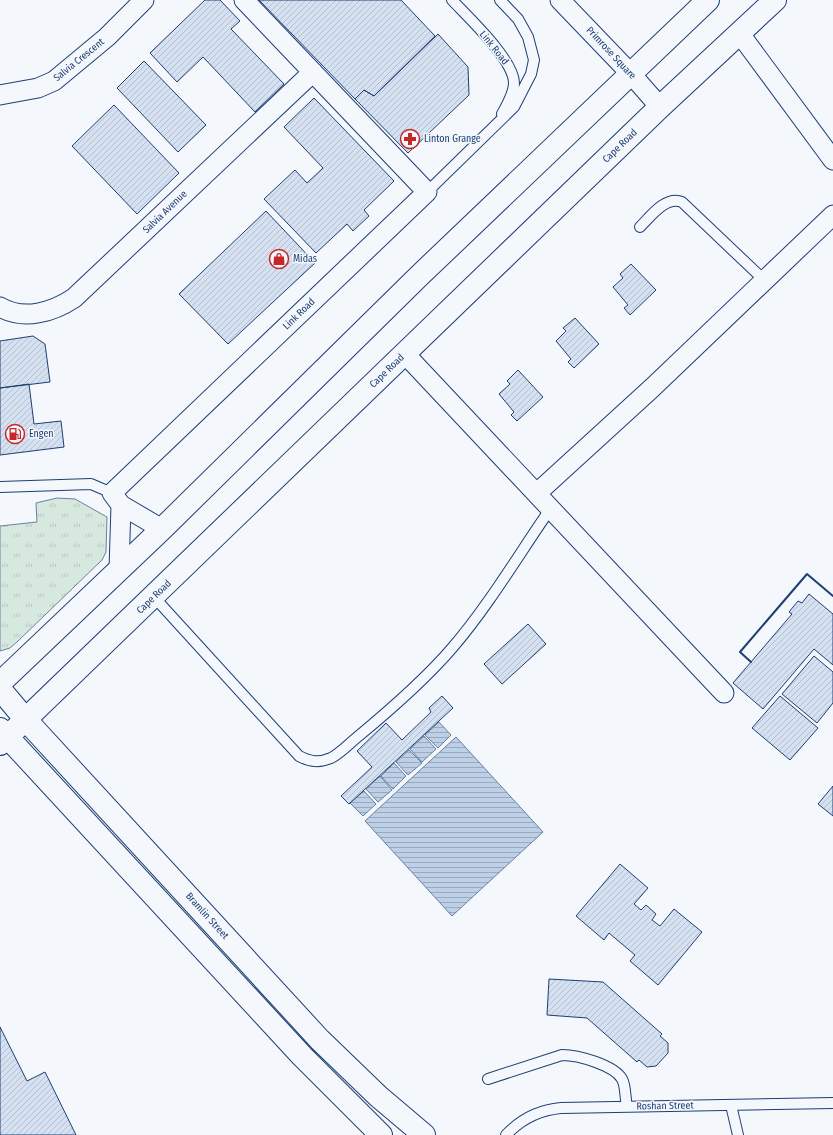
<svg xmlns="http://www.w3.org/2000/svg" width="833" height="1135" viewBox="0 0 833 1135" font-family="'Fira Sans Condensed',sans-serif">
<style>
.grass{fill:url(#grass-tufts);stroke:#687fa3}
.water{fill:url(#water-rules);stroke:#687fa3}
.building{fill:url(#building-hatch);stroke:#1d3f73}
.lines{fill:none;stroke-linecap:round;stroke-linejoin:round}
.lane-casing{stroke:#1d3f73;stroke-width:12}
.street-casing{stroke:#1d3f73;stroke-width:21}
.secondary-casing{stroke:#1d3f73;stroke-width:24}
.primary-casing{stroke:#1d3f73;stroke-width:24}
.lane{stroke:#f4f7fb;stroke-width:10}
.street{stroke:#f4f7fb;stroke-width:19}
.secondary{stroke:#f4f7fb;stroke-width:22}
.primary{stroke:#f4f7fb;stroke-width:22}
.wall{stroke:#1d3f73;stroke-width:2}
.labels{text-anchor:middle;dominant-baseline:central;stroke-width:3;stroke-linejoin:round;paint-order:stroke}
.street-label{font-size:10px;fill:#1d3f73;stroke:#f4f7fb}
.poi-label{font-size:10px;fill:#1d3f73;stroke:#f4f7fb;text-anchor:start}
</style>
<defs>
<pattern id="grass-tufts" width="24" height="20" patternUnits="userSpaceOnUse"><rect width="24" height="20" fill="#d7e8df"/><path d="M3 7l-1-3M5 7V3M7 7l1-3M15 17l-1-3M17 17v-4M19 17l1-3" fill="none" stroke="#b8c8c3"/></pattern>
<pattern id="water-rules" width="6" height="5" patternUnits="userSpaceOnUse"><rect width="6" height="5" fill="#bed0e5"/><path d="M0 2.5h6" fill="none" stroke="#9aaabe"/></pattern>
<pattern id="building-hatch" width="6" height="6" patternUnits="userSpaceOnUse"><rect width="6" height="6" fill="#d5e0f0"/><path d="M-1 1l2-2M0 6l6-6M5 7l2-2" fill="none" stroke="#b6c1d1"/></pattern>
</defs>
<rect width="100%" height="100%" fill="#f4f7fb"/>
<path class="grass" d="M57 498 75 499 107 517 106 552 102 560 18 641 10 648 0 651V526L37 522 36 503Z"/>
<path class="water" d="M439 722 451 735 438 748 425 735Z
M424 736 436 749 422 762 410 749Z
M456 737 543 832 452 916 365 821Z
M409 750 422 763 408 775 396 762Z
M394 763 406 776 393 789 381 776Z
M380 776 392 790 378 802 366 789Z
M364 791 376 804 363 816 350 803Z"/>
<path class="building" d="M205 0H220L240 21 231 29 284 84 255 112 203 57 177 82 150 53Z
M259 0H401L435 36 374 96 364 90 355 99Z
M438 34 468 67 469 95 408 153 355 99 364 90 374 96Z
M144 61 206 125 178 152 117 88Z
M314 98 394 181 364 210 369 216 353 231 347 224 316 253 264 199 295 170 307 183 323 168 284 127Z
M114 105 179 173 137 214 72 146Z
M266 211 315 263 228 344 179 294Z
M631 264 656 290 630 315 624 308 628 305 613 287 623 278 620 274Z
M575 318 599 344 574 368 568 362 571 359 556 341 566 331 563 328Z
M33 336 45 344 50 382 0 388V341Z
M518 370 543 397 517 421 511 415 514 412 499 394 510 384 507 381Z
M29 384 34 424 61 421 64 447 0 455V388Z
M809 594 833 614V665L814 649 763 709 733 683 792 614 789 612 798 601 802 603Z
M528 624 546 644 502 684 484 664Z
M814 656 833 672V703L817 723 782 694Z
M442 696 453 708 349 804 341 796 372 767 357 751 386 723 402 740 431 712 429 708Z
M780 696 818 728 790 760 752 728Z
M833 786V816L818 804Z
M620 864 648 888 634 904 641 910 646 905 656 914 652 920 660 926 674 909 702 932 658 985 630 961 635 955 609 933 604 940 576 916Z
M549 979 603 982 662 1034 660 1036 668 1043V1053L656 1066 647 1067 639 1060 637 1062 587 1018 547 1015Z
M0 1027 27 1081 45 1072 76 1135H0Z"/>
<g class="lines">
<defs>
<path id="lane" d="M452 0C468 17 514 60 514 83 514 93 507 105 502 114
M427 192 514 107 531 74 534 60 528 37 518 19 500 0
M640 227C650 217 666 195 682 202L764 280
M0 487 91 484 112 493
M154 597 299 756C310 762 319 763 331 758 339 754 348 745 355 739 389 711 424 681 453 647 489 605 519 554 551 508
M488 1079 562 1055C578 1055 614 1065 622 1079 626 1086 625 1098 627 1107
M731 1105 738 1135
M506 1135C521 1119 538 1110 561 1108L833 1103"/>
<path id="street" d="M560 0 632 75 660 107
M740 34 833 160
M0 95 38 88 54 81 107 37 144 0
M0 307C24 321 53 312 74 298L313 72
M405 354 724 693
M537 493 652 388 833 215
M162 529 121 505 112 493 427 192 244 0
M119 570 121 505"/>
<path id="secondary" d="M0 689 26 720 320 1040 378 1096 424 1135
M0 729 302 1056 381 1135"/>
<path id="primary" d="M0 683 162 529 419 276 708 0
M0 744 660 107 775 0"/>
</defs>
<use href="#lane" class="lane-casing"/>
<use href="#street" class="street-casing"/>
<use href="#secondary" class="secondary-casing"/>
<use href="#primary" class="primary-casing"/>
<use href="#lane" class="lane"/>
<use href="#street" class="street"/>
<use href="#secondary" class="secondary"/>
<use href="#primary" class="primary"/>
<path class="wall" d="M751 662 740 652 807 574 833 596"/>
</g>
<defs>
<symbol id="pharmacy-ring" viewBox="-11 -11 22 22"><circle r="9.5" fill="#f4f7fb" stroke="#c62828" stroke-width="1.5"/><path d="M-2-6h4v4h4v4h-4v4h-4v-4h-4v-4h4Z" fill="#c62828"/></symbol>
<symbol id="shop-ring" viewBox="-11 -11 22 22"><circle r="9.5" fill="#f4f7fb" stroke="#c62828" stroke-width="1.5"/><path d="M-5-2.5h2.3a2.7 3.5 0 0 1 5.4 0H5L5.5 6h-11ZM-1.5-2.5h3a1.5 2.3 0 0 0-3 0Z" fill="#c62828"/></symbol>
<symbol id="fuel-ring" viewBox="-11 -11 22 22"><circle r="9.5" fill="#f4f7fb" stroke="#c62828" stroke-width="1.5"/><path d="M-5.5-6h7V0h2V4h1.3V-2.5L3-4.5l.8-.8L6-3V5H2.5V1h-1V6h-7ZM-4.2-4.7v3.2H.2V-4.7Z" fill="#c62828"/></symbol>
</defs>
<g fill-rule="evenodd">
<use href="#pharmacy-ring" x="399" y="128" width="22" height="22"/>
<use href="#shop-ring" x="268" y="248" width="22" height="22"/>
<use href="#fuel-ring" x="4" y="423" width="22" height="22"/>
</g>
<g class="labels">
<g class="street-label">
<text transform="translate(494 48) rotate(51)">Link Road</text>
<text transform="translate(611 53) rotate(47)">Primrose Square</text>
<text transform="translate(79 60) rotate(-39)">Salvia Crescent</text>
<text transform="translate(620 146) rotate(-44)">Cape Road</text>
<text transform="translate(165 212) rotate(-44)">Salvia Avenue</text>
<text transform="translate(299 314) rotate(-44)">Link Road</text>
<text transform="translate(387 371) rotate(-44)">Cape Road</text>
<text transform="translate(154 597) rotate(-44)">Cape Road</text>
<text transform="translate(207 916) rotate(48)">Bramlin Street</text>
<text transform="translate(665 1106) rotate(-1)">Roshan Street</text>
</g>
<g class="poi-label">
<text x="424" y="139">Linton Grange</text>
<text x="293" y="259">Midas</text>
<text x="29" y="434">Engen</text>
</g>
</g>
</svg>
